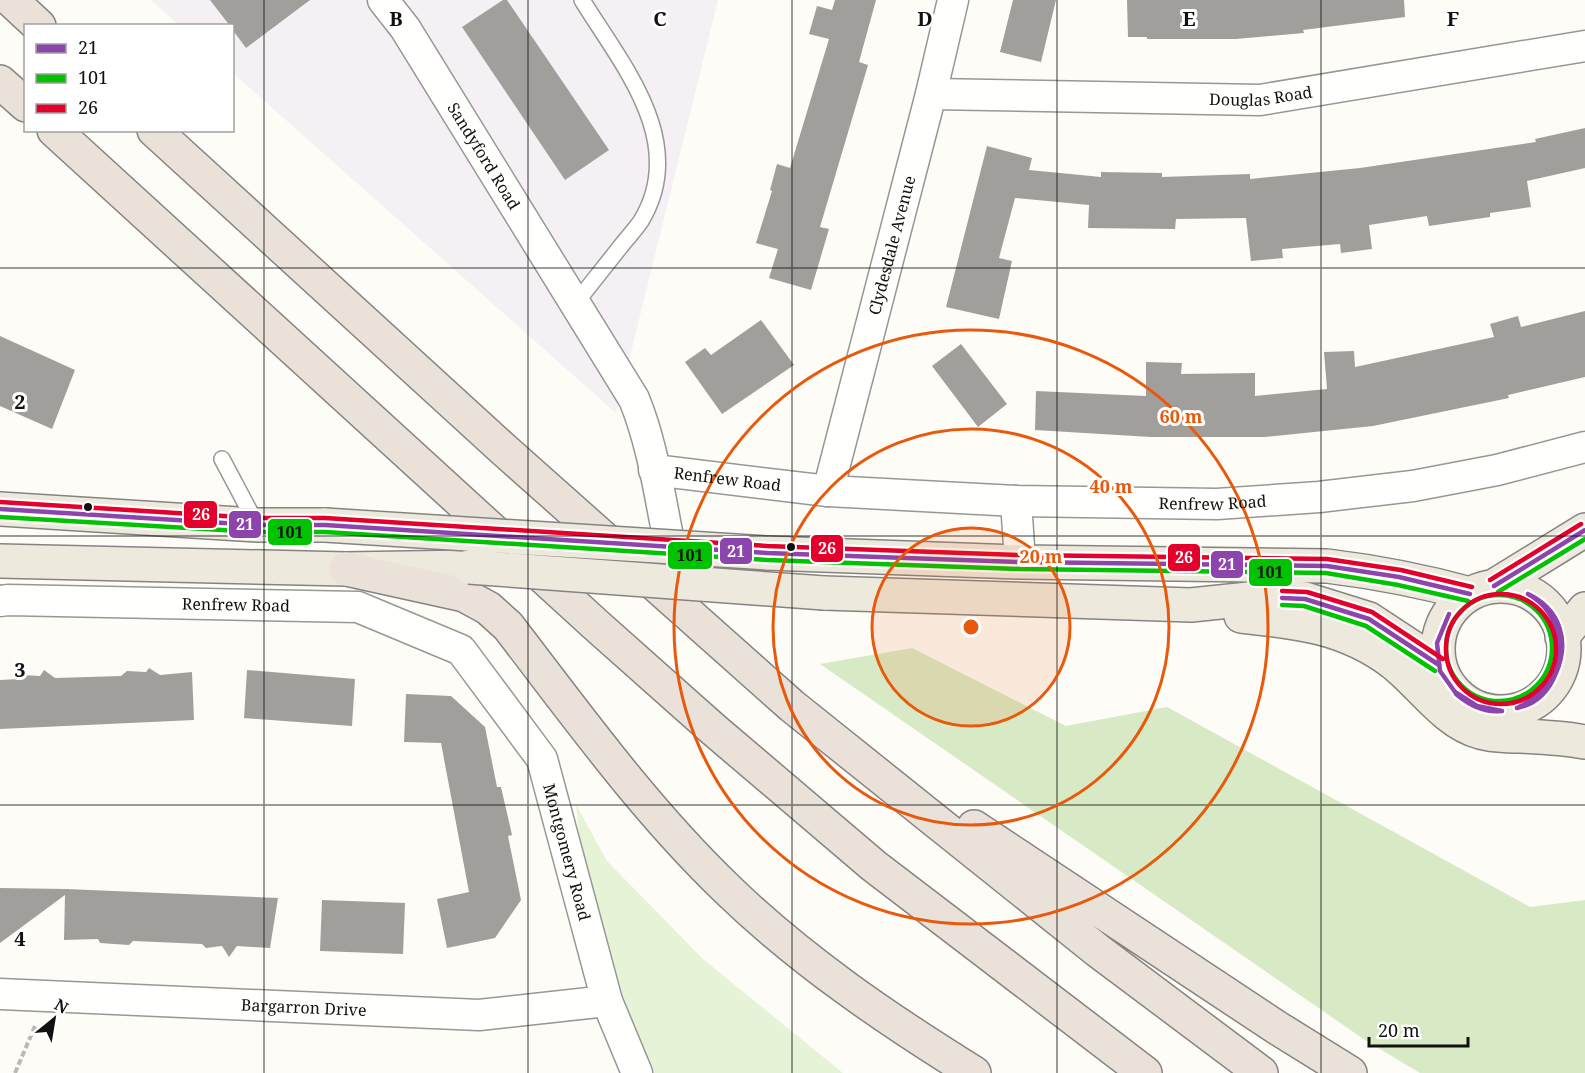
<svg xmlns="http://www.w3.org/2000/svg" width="1585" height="1073" viewBox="0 0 1585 1073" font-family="'Noto Serif',serif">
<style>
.industrial{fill:#f5f0f3}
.green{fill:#e7f3d7}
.forest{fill:#d8eac5}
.building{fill:#a19f9c}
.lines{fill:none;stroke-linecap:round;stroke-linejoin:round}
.service-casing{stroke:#979795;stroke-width:18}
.minor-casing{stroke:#979795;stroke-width:33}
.primary-casing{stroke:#858482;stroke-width:36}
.motorway-casing{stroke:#858482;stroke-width:36}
.path{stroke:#b9b9b8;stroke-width:4;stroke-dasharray:6 3;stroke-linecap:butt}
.service{stroke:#fffffe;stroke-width:15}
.minor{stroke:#fffffe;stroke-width:30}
.primary{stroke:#ede9dc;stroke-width:33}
.motorway{stroke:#eae1d8;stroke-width:33}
.primary-bridge-casing{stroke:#858482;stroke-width:36;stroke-linecap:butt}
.primary-bridge{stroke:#ede9dc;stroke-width:33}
.bus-1-casing{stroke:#fff;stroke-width:9}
.bus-2-casing{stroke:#fff;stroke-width:9}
.bus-3-casing{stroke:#fff;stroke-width:9}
.bus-1{stroke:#8e44ad;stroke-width:4.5}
.bus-2{stroke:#01c301;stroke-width:4.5}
.bus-3{stroke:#e4002b;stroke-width:4.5}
.grid{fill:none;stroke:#111;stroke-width:1.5;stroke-opacity:0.55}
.ring{fill:none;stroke:#e8590c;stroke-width:3}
.bus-dot{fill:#111;stroke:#fff;stroke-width:2}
.labels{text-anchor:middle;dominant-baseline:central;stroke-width:6;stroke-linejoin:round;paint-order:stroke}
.street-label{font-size:16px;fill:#111;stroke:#fff}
.grid-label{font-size:20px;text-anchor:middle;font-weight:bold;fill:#111;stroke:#fff;stroke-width:6;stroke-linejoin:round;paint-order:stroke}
.centre{fill:#e8590c;stroke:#fff;stroke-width:3}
.ring-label{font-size:18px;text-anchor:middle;font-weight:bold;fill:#e8590c;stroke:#fff;stroke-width:6;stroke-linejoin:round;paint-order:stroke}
.line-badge{stroke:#fff;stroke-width:2}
.badge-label{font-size:16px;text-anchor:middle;font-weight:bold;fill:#fff}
.pale-badge-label{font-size:16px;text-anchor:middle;font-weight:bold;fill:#111}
</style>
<rect width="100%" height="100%" fill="#fdfcf7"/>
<path class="industrial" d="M151 0H718L616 413 233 73 232 26 179 25Z"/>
<path class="green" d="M576 805 607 861 703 959 843 1073H649L641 1054 582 864Z"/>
<path class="forest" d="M912 648 1066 726 1167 707 1530 907 1585 900V1073H1420L1365 1040 820 664Z"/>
<path class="building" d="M210 0H310L246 48 232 29V26H230Z
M503 0H507L609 150 565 180 462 27Z
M835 0H876L859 62 868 65 820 227 829 229 811 290 769 278 778 249 756 243 772 191 770 190 777 164 790 168 829 39 809 34 817 6 832 10Z
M1013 0H1056L1041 62 1000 52Z
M1127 0H1404L1405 17 1303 30 1304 33 1236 39H1147V37H1128Z
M1585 128V168L1527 181 1531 207 1490 213V217L1429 226 1427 216 1369 225 1372 249 1341 253 1340 244 1282 249 1283 258 1251 261 1246 218 1176 219 1175 229 1088 228 1089 205 1015 198 999 258 1012 261 999 319 946 307 987 146 1032 158 1029 170 1101 177V172L1162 173V177L1250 174V179L1360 168 1536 142 1535 139Z
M1585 311V377L1508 395 1509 398 1373 426 1265 437H1151L1035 430 1036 391 1146 396V362L1182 363 1181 374 1255 373V396L1327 389 1324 352 1354 351 1355 367 1494 337 1490 324 1518 316 1521 327Z
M761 320 794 365 722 414 685 362 705 348 711 355Z
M0 336 75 370 52 429 0 406Z
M961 344 1007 404 978 427 932 366Z
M149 668 160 675 192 672 194 720 0 729V680L19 679 23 675 40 676 44 670 55 678 121 676 127 671 146 672Z
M247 670 355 679 352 726 244 718Z
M406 694 451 696 485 727 497 787H501L512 835 508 836 521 900 495 938 447 948 437 899 469 892 441 743 404 742Z
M0 888 66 889 278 898 270 948 237 946 229 957 222 946 206 948 202 944 133 941 129 945 100 943 98 939 64 940 65 895 0 943Z
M322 900 405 903 403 954 320 951Z"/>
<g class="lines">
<defs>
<path id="service" d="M575 304C590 285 606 265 621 246 627 238 635 230 641 221 689 142 622 65 582 0
M222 459 257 525"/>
<g id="minor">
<path id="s1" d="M383 0 405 28 634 399C653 445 660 498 670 547"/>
<path id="s2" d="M931 94 1260 100 1585 46"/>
<path id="s3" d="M654 470 828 491 1016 501 1217 504 1319 497 1413 486 1497 470 1585 447"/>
<path id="s4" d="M828 491 931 94 953 0"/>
<path d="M1016 501 1020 562"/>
<path id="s5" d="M0 601 8 600 358 607 461 650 542 759 607 1001 637 1073"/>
<path id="s6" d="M0 994 479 1015 607 1001"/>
</g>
<path id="primary" d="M0 509 257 525H325
M767 553 1020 562 1327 566C1376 572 1423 581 1470 594
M0 561 346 569 469 567
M1494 586 1585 530
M1438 649a63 63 0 1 1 126 0a63 63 0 1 1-126 0Z
M824 593 1191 605 1268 597 1305 599 1369 619 1439 665
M1241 616C1298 622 1345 627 1392 662 1421 684 1444 722 1480 732 1493 736 1508 736 1521 736 1543 737 1564 738 1585 742
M1562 637 1585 609"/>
<path id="motorway" d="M11 0 39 26
M0 82 26 105
M54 130 596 625 713 729 874 866 1145 1073
M154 130 502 448 792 706 1097 950 1261 1073
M346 569 464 595 488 608 508 626C578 717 644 809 726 888 800 960 887 1019 974 1073
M974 827 1276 1027 1350 1073"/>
</defs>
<use href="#service" class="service-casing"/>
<use href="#minor" class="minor-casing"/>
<use href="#primary" class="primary-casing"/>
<use href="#motorway" class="motorway-casing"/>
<path class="path" d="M15 1073 35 1026"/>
<use href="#service" class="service"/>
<use href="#minor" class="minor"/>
<use href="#primary" class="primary"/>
<use href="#motorway" class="motorway"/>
<defs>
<path id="primary-bridge" d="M325 525 767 553
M469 567 824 593"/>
</defs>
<use href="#primary-bridge" class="primary-bridge-casing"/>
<use href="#primary-bridge" class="primary-bridge"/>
<defs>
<path id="bus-1" d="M0 509 257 525H325L767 553 1020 562 1327 566 1399 577 1470 594
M1494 586 1585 530
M1282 598 1305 599 1369 619 1439 665
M1449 614 1437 643 1440 671 1455 692 1477 706 1502 711
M1456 694C1469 705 1485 713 1502 711
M1517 708C1529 702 1539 696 1547 685 1567 654 1561 612 1528 594
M1517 708C1538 704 1549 691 1556 673 1570 641 1560 609 1528 594"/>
<path id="bus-2" d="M0 517 257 532H325L767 560 1020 569 1326 573 1398 585 1468 601
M1498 592 1585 539
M1446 648a53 53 0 1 1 106 0a53 53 0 1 1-106 0Z
M1282 605 1304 606 1366 626 1435 671"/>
<path id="bus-3" d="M0 502 257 518H325L767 546 1020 555 1327 559 1401 570 1472 587
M1490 580 1581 524
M1282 591 1307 592 1372 612 1443 659
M1446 649a55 55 0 1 1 110 0a55 55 0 1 1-110 0Z"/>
</defs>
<use href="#bus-1" class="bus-1-casing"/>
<use href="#bus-2" class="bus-2-casing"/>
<use href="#bus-3" class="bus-3-casing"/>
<use href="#bus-1" class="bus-1"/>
<use href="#bus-2" class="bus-2"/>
<use href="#bus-3" class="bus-3"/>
</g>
<path class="grid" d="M264 0V1073M528 0V1073M792 0V1073M1057 0V1073M1321 0V1073M0 268H1585M0 536H1585M0 805H1585"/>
<circle cx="971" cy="627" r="99" fill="#e8590c" fill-opacity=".12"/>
<g class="ring">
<circle cx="971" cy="627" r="99"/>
<circle cx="971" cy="627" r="198"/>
<circle cx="971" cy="627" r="297"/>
</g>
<g class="bus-dot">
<circle cx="88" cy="507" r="5"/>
<circle cx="791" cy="547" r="5"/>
</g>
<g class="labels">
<g class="street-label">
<text stroke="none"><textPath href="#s2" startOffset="330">Douglas Road</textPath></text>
<text stroke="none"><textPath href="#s1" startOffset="186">Sandyford Road</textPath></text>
<text stroke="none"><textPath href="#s4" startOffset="254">Clydesdale Avenue</textPath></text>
<text stroke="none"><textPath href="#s3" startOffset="74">Renfrew Road</textPath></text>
<text stroke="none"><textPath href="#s3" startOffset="560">Renfrew Road</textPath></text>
<text stroke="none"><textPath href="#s5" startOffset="236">Renfrew Road</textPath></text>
<text stroke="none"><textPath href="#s5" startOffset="702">Montgomery Road</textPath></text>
<text stroke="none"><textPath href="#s6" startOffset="304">Bargarron Drive</textPath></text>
</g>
</g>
<g class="grid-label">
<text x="396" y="26">B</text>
<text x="660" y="26">C</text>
<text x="925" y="26">D</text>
<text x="1189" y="26">E</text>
<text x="1453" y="26">F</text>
<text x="20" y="409">2</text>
<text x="20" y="677">3</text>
<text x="20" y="946">4</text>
</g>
<circle cx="971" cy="627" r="9" class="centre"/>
<g class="ring-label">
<text x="1181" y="423">60 m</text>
<text x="1111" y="493">40 m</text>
<text x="1041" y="563">20 m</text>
</g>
<g class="line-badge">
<rect x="183" y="500" width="35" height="29" rx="6" fill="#e4002b"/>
<rect x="228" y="510" width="34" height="29" rx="6" fill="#8e44ad"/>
<rect x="267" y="518" width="46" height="28" rx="6" fill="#01c301"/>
<rect x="810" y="534" width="34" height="29" rx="6" fill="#e4002b"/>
<rect x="719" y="537" width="34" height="28" rx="6" fill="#8e44ad"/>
<rect x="667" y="541" width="46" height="29" rx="6" fill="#01c301"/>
<rect x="1167" y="543" width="34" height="29" rx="6" fill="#e4002b"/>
<rect x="1210" y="550" width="34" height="29" rx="6" fill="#8e44ad"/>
<rect x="1248" y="558" width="45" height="29" rx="6" fill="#01c301"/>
</g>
<g class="badge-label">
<text x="201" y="520">26</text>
<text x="245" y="530">21</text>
<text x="827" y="554">26</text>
<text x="736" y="557">21</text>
<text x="1184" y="563">26</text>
<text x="1227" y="570">21</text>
</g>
<g class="pale-badge-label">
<text x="290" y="538">101</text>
<text x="690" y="561">101</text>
<text x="1270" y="578">101</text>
</g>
<rect x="24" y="24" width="210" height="108" fill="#ffffff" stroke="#a0a0a0" stroke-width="1.5"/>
<rect x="36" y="44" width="30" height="9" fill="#8e44ad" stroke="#a0a0a0" stroke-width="1.5"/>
<text x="78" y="54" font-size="18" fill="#111111">21</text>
<rect x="36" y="74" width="30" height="9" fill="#01c301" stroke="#a0a0a0" stroke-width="1.5"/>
<text x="78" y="84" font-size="18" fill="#111111">101</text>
<rect x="36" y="104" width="30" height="9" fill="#e4002b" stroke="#a0a0a0" stroke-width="1.5"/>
<text x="78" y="114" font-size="18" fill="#111111">26</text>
<g transform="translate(54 1019) rotate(30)" stroke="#ffffff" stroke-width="4.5" paint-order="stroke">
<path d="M0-4.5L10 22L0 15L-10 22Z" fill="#111111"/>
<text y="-9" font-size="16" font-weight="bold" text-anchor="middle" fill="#111111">N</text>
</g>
<path d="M1369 1037v9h99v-9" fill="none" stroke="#111111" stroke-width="3"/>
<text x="1378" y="1037" font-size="18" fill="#111111" stroke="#ffffff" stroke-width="4.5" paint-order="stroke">20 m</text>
</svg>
